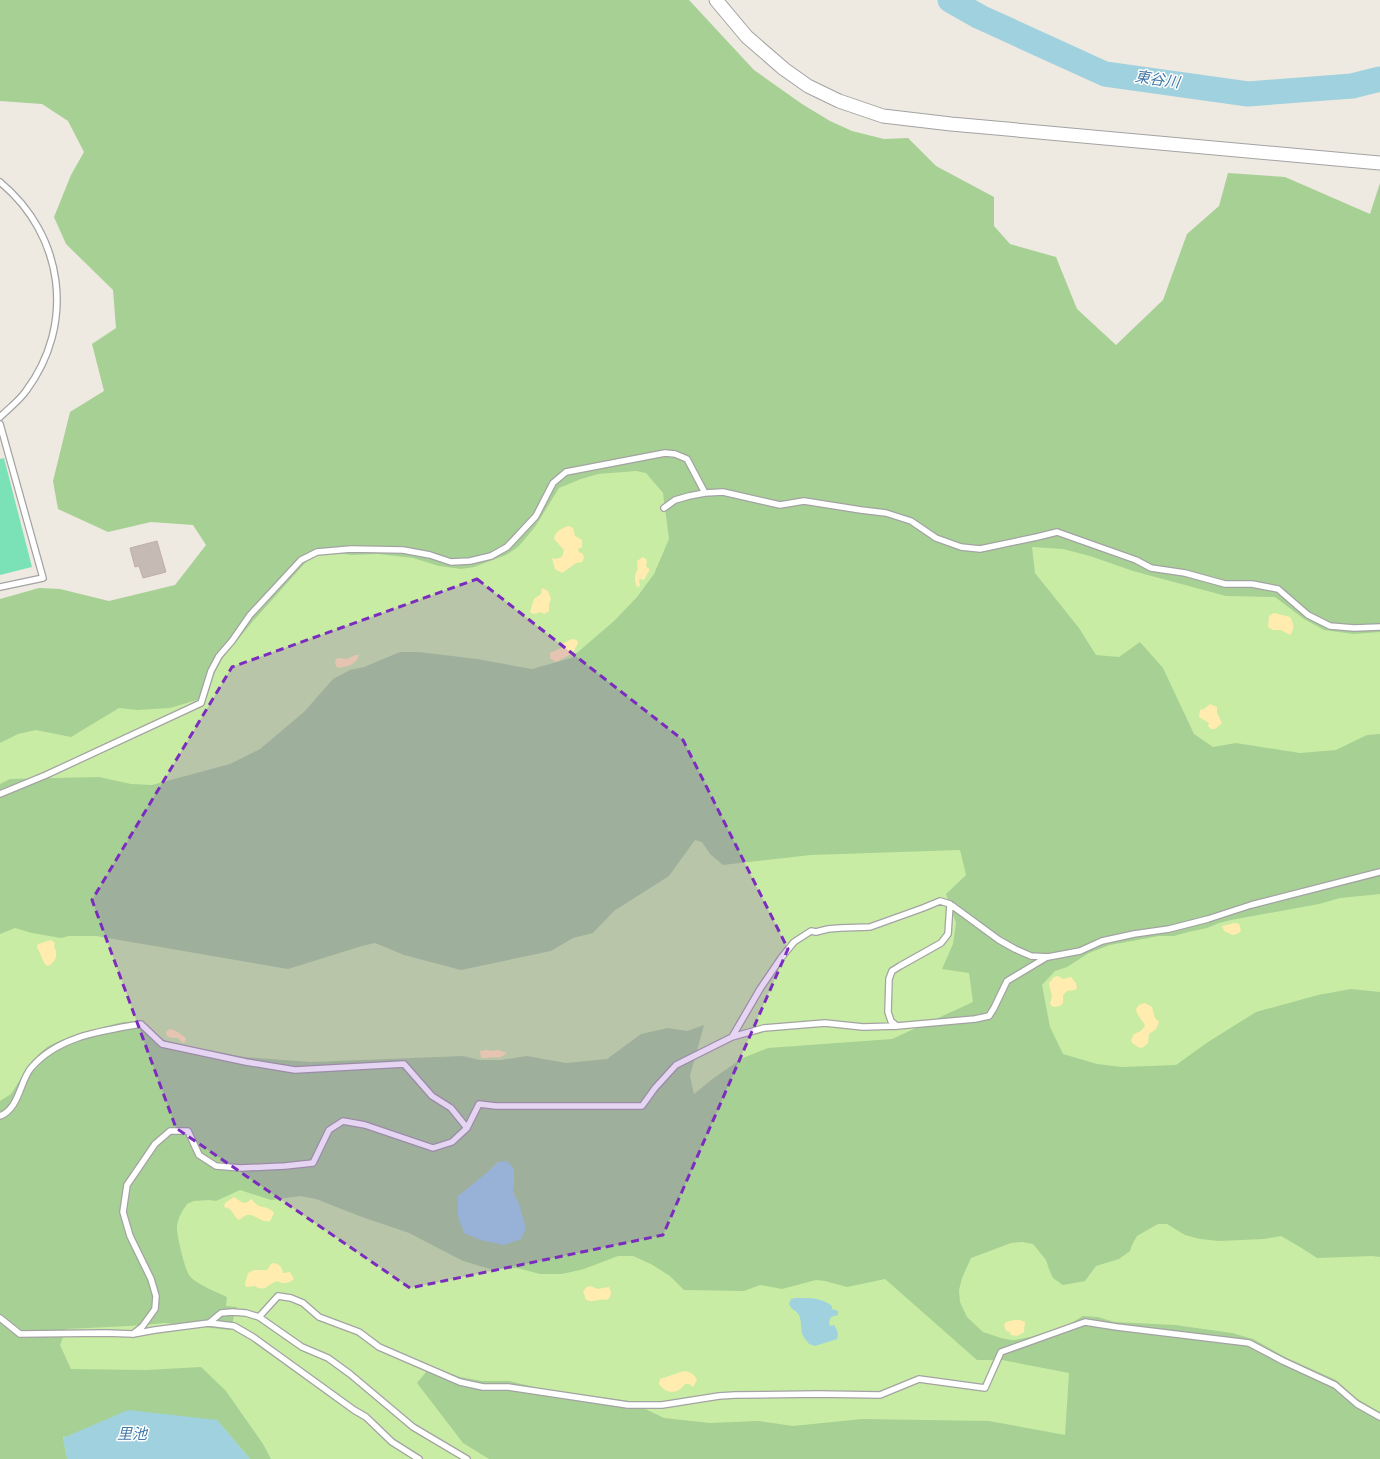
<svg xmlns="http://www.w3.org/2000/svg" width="1380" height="1459" viewBox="0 0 1380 1459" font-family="Overpass,'Noto Sans JP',sans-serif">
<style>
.grass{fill:#c9eca4}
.forest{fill:#a7d094;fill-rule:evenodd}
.sand{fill:#ffecae}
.pitch{fill:#7be2b7}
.water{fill:#9fd2de}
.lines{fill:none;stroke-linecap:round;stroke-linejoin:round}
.river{stroke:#9fd2de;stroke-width:25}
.building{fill:#c6bbb4;stroke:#c0afa3}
.service-casing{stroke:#a3a3a3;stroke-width:8}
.tertiary-casing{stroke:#a3a3a3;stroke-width:15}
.service{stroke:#fff;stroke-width:5.5}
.tertiary{stroke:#fff;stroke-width:13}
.marked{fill:#7b2cbf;fill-opacity:0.2;stroke:#7b2cbf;stroke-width:3;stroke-dasharray:8 5;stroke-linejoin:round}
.labels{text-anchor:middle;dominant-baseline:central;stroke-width:3;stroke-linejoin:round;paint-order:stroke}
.water-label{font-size:15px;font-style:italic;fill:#4279a8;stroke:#fff}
</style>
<rect width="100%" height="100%" fill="#eee9e1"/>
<path class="grass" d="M705 375 1380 557V1459H0V700Z"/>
<path class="forest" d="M0 0H689L754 70 802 104 830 121 852 131 884 139 908 138 936 166 994 197V226L1010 244 1056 257 1077 309 1116 345 1163 300 1187 234 1219 206 1228 173 1285 177 1370 214 1380 183V632L1354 634 1324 630 1304 619 1275 597 1226 596 1133 571 1090 556 1063 549 1032 547 1035 573 1079 628 1096 655 1119 657 1140 642 1163 668 1194 734 1213 747 1236 743 1300 753 1336 750 1367 735 1380 734V894L1340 898 1319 904 1231 920 1219 923 1207 928 1188 932 1174 936H1159L1110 945 1089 953 1067 967 1055 971 1042 985 1050 1027 1063 1054 1097 1064 1122 1067 1176 1065 1208 1042 1256 1012 1318 995 1351 989 1380 992V1257L1372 1256 1317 1258 1300 1247 1281 1236 1264 1239 1219 1241 1200 1239 1185 1235 1167 1224H1158L1137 1236 1132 1245 1130 1251 1119 1259 1096 1266 1085 1281 1063 1285 1053 1278 1049 1269 1046 1260 1033 1244 1022 1242 1011 1243 971 1258 962 1278 959 1290 960 1302 967 1317 983 1332 1001 1338 1011 1340H1015L1030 1337 1068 1325 1083 1316 1098 1317 1114 1322 1175 1325 1232 1333 1253 1339 1287 1358 1336 1380 1356 1398 1380 1412V1459H489L463 1443 417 1383 431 1366 460 1377 482 1381H509L538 1388 629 1401 664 1418 710 1423 758 1421 793 1426 862 1419 989 1421 1065 1435 1069 1373 1002 1360H977L885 1279 847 1287 825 1281 816 1280 782 1289 760 1285 744 1291 684 1290 670 1276 651 1264 633 1256H618L584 1269 562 1274H540L517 1268 490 1269 463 1261 409 1233 362 1217 316 1199 300 1196 271 1200 240 1190 216 1201 209 1200 194 1201 187 1204C182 1211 178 1218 177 1226 176 1234 185 1269 189 1275 195 1284 217 1292 227 1297L226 1306 237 1307 230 1330 165 1323 130 1326 66 1329 60 1345 71 1369 146 1370 201 1367 226 1391 263 1444 271 1459H250L217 1420 63 1437 67 1459H0V1101L11 1094 30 1064 40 1053 47 1047 59 1041 107 1026 123 1022 141 1021 164 1040 185 1046 245 1057 311 1062 463 1056 480 1060H501L527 1056 566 1063 607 1059 641 1034 668 1028 687 1031 704 1025 690 1076 694 1094 715 1077 743 1058 768 1048 892 1039 973 1002 969 973 942 969 953 944 956 923 946 894 966 875 960 850 811 855 723 865 710 854 702 842 695 840 669 876 614 911 593 933 573 938 551 951 461 970 404 955 375 943 362 946 288 969 96 936H69L61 938 32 933 15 928 0 934V784L10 779 99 777 131 784 152 785 230 764 260 749 304 712 333 679 350 670 364 667 400 652H419L477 659 532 669 571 658 614 621 637 597 654 574 669 539 663 493 646 473 636 471 598 474 581 479 559 488 535 527 518 547 506 555 474 567 461 569 439 566 413 558 378 554 352 555 345 554H324L316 556 305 563 253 621 222 659 215 672 207 697 170 708 137 710 119 708 71 737 36 730 18 734 0 743V599L39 588 60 589 109 601 175 585 206 545 193 525 151 522 108 532 58 509 53 481 70 412 104 391 92 344 116 328 113 290 66 244 54 217 71 175 84 152 68 121 42 104 0 101ZM498 1162 514 1169 513 1192 519 1204 489 1171Z"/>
<path class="sand" d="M569 526 573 528 575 536 582 540V547L578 549 579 552 583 554 584 558 582 562 576 563 562 573 555 569 552 558 555 559 562 557 564 550 554 539C555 531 562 528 569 526Z
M643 557 647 560 646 567 649 568V571L644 580 641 579 639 580 640 586 637 587C634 580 634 576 638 569L637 561Z
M542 588 548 591 551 599 549 604V611L544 614 541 612 533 614 530 612 534 599 541 594Z
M1274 613 1290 617C1294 624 1295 629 1290 635L1281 630H1273L1268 627 1269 616Z
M572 639 577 640 578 643 573 653 556 662 550 658V653L563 647 564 643Z
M356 655H359C356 665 348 666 339 668L336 666 335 661 338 658 347 659Z
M1210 704 1217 707V713L1222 723 1215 729H1211L1208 726 1209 723 1199 717 1200 710 1204 709Z
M1235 923 1239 924 1241 931 1237 934 1233 935 1224 931 1222 926Z
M51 940 55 943 54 947C59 954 55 964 47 966 42 962 41 953 37 948L38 944Z
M1058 976 1063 979 1071 977 1076 983 1077 988 1075 990 1067 991 1063 995V1003L1060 1006 1053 1007 1050 1004 1052 997 1049 983 1054 977Z
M1145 1003 1152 1007 1155 1018 1159 1022 1156 1029 1149 1034 1148 1043 1142 1048 1138 1047 1132 1043 1131 1040 1134 1034 1141 1031 1145 1026C1144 1021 1137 1017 1136 1009L1139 1005Z
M170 1029 176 1031 186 1038 185 1042 183 1043 178 1038H172L167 1036 166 1032Z
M486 1050 492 1051 498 1050 507 1053 501 1057 481 1058 480 1051Z
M234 1197 243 1203 248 1202 251 1199C253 1201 256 1204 259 1206 265 1208 269 1207 274 1213L270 1221C259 1223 255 1213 247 1215 244 1216 241 1219 238 1220L230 1209 224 1207 225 1203Z
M274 1263C279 1264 282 1267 283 1273L290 1272 294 1279C289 1284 283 1284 277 1281 268 1284 265 1293 255 1286L246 1287 245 1284 248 1273 254 1270H267L271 1264Z
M591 1286 597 1289 609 1287 611 1292 610 1297 607 1300C599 1298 595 1303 586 1300L583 1291 587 1287Z
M1014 1320H1020L1025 1322 1024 1332 1017 1336 1011 1335 1010 1332 1006 1331 1004 1325 1006 1322Z
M684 1371C691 1372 694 1374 697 1380L693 1387 689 1384H685C677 1395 666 1394 659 1384L660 1379Z"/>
<path class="pitch" d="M4 458 32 567 0 575V459Z"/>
<path class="water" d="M507 1161 514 1169 513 1192 519 1204 526 1228 521 1239 504 1245 480 1240 464 1233 458 1216V1196L489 1171 498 1162Z
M795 1298C808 1298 821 1297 832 1306V1309L838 1311V1315L831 1317 829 1322 830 1326 834 1325C837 1330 839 1333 837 1339L815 1346 809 1344C807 1341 803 1337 802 1333 800 1323 803 1314 792 1309L789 1304 791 1299Z
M128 1410 217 1420 250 1459H67L63 1438Z"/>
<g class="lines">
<path class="river" d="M950 0 980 17 1105 74 1248 94 1352 86 1380 79"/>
</g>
<path class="building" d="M157 541 166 572 143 578 139 566 135 567 130 548Z"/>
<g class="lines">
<defs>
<path id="service" d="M0 182C64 235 76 324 26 391 19 401 8 409 0 417
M0 424 43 578 0 587
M664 508 675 500 689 496 705 493 723 492 780 505 804 501 861 510 886 513 911 521 936 538 961 547 980 549 1037 537 1057 532 1136 560 1151 568 1185 573 1225 584H1252L1278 589 1308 615 1330 626 1354 628 1380 627
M0 794 46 775 201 703 211 671 219 656 232 641 250 615 301 560 317 552 351 549 403 550 430 555 451 562 470 561 491 556 507 547 536 516 553 483 566 472 665 453 675 454 687 459 705 493
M897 1026 891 1021 888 1012 889 979 892 971 900 966 941 943 948 934 950 904
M732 1037 764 1028 825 1023 863 1027 897 1026 975 1019 989 1016 994 1008 1007 981 1047 957
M0 1116C19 1109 20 1081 31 1068 58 1036 102 1031 141 1024L162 1044 246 1062 295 1070 404 1064 432 1096 451 1108 467 1128
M259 1317 302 1347 328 1358 350 1374 413 1427 467 1459
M0 1318 20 1334 106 1333 133 1334 155 1330 209 1323 221 1313 232 1312 246 1313 259 1317 278 1296 291 1298 303 1303 319 1317 359 1332 379 1347 460 1382 483 1387H508L628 1405H662L719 1396 735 1395 818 1394 880 1395 919 1379 985 1388 1001 1352 1085 1322 1117 1327 1249 1343 1283 1361 1335 1385 1357 1404 1380 1417
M209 1323 234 1326 253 1337 354 1410 366 1417 392 1442 419 1459
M133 1334 142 1327 155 1309 156 1296 151 1279 130 1236 123 1212 127 1185 155 1144 170 1131H188L199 1155 216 1166 241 1168 285 1166 313 1163 329 1130 343 1121 365 1125 433 1148 452 1142 467 1128 479 1104 496 1106H642L655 1088 676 1065 732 1037 760 989 781 958 794 942 811 931 816 932 828 929 840 928 870 927 923 908 940 901 950 904 999 940 1015 949 1031 956 1048 957 1080 951 1102 941 1134 934 1169 929 1208 919 1251 905 1380 872"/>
<path id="tertiary" d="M716 0 747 37 784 69 808 86 839 101 883 116 951 124 1380 163"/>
</defs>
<use href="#service" class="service-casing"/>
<use href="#tertiary" class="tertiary-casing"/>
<use href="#service" class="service"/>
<use href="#tertiary" class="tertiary"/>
</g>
<path class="marked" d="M477 579 683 740 788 949 663 1235 410 1288 176 1128 92 900 232 667Z"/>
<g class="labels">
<g class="water-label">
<text transform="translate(1157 81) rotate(8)">東谷川</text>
<text x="132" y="1435">里池</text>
</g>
</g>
</svg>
